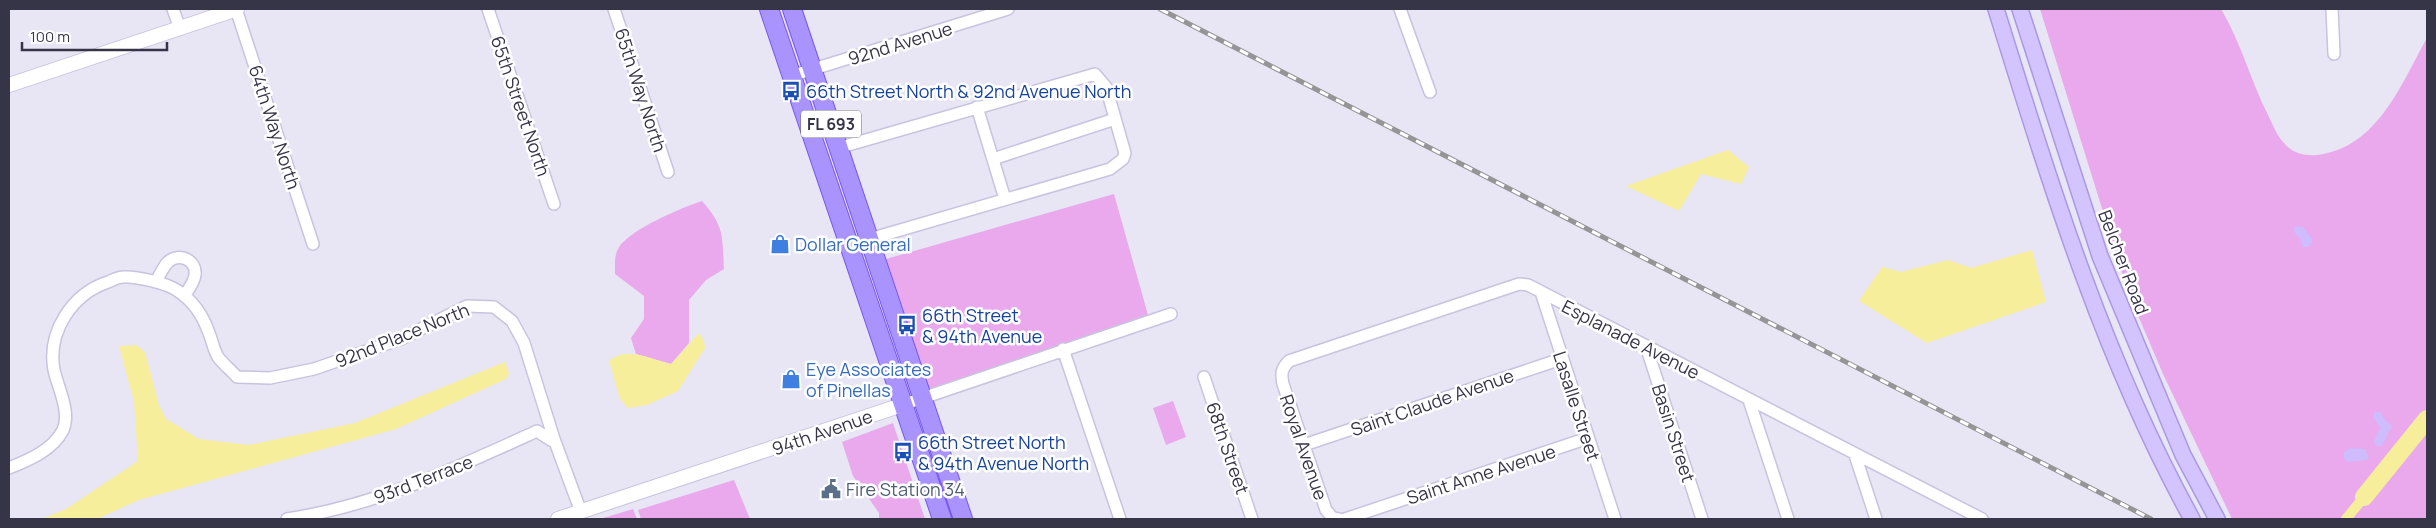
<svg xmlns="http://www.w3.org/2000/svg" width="2436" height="528" viewBox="0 0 2436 528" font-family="Manrope,sans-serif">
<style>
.green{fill:#e9a9ec}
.sand{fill:#cebcfc}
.water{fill:#f7ee9b}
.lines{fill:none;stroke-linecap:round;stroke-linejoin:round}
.canal{stroke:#f7ee9b;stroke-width:10}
.river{stroke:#f7ee9b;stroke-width:18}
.minor-casing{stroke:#c8c3de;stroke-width:14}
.tertiary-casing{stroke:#c8c3de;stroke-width:16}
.secondary-casing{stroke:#aa98e5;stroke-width:18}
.primary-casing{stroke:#7558ef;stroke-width:20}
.minor{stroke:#fff;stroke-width:11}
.tertiary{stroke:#fff;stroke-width:14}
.secondary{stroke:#d3c4ff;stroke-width:15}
.primary{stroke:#a993ff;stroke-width:18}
.rail-casing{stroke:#959595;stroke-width:5}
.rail{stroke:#fff;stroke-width:3;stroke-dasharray:9;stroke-linecap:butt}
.labels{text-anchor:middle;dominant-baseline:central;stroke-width:5;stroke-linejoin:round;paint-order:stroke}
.shield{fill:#fff;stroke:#72717e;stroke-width:1}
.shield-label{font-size:16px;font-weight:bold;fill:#363447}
.street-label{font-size:18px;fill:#363447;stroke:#fff}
.transit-label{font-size:18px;fill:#164399;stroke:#fff;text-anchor:start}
.shop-label{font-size:18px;fill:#366cbe;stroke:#fff;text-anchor:start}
.service-label{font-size:18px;fill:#4e5e75;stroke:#fff;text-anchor:start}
</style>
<rect width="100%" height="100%" fill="#e8e5f4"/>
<path class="green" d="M2040 9H2221C2241 42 2251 82 2269 117 2273 125 2277 136 2284 143 2293 154 2305 156 2318 155 2378 147 2401 84 2427 38V519H2232L2163 374 2128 292Z
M1114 194 1148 315 929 390 886 259Z
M702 201C725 227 722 236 724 269L706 280 689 300V343L671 364 636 354 631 338 644 319V296L615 274C615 265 614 255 619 247 631 229 681 208 702 201Z
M1173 401 1186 437 1166 445 1153 408Z
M893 423 925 519H879V513L853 476 842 442Z
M734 480 750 519H641L638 510Z
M633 509 637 519H600Z"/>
<path class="sand" d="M2297 226 2303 227 2312 239V243L2308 247H2303L2300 238 2294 232V227Z
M2375 412H2381L2385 420 2392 426 2382 446H2376L2374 441 2380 428 2373 417Z
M2351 448 2365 449 2369 458 2367 460 2347 462 2343 457 2344 452Z"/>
<path class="water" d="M1728 150 1749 167 1741 184 1701 174 1679 211 1626 186Z
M2032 250 2046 302 1927 343 1859 301 1882 267 1901 272 1948 260 1971 268Z
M699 333 704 341 705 348 678 391 647 405 628 408 620 399 609 361C627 346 650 359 671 364Z
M136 345 145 352 159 405 166 419 199 439 249 445 355 423 505 362 509 374 506 379 396 429 139 500 97 519H42L66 509 138 461 134 402 119 346Z"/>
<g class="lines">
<path class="canal" d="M2346 519 2364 497"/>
<path class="river" d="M2364 497 2427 419"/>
<defs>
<path id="minor" d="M173 9 180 29
M236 9 313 244
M488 9 554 204
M614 9 668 172
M1400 9 1430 92
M2332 9 2334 54
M791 76 1008 9
M977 107 1005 199
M838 148 1095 74 1106 87 1125 153 1123 159 1110 169 849 245
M993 159 1115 119
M156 282C159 276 163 267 168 262 179 252 197 260 195 275 194 283 188 290 184 296
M1541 292 1615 519
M1646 346 1702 519
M1063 349 1120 519
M1204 377 1252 519
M1749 400 1788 519
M902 405 1171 314
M1304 445 1561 359
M1855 455 1876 519
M9 468C29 460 53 450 63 430 71 412 58 388 54 370 47 332 72 294 108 282 113 280 118 277 123 277 136 276 167 283 178 291 192 300 203 316 209 333 212 340 214 351 218 357 223 364 231 370 237 377L270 378 314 369 401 339 467 306 494 307 512 321 524 343 554 439 581 512
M287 519C378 505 454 469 537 431L551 440 554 439
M1339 519 1333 518 1326 510 1283 384C1281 374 1281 369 1289 361L1519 284 1528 285 1982 519
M1345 519 1588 438"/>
<path id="tertiary" d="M9 85 237 9
M558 519 902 405"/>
<path id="secondary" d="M1996 9C2050 183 2103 358 2192 519
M2020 9 2100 256 2183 455 2217 519"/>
<path id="primary" d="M769 9 942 519
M792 9 963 519"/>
</defs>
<use href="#minor" class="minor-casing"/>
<use href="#tertiary" class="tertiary-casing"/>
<use href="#secondary" class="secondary-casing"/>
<use href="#primary" class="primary-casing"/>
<use href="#minor" class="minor"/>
<use href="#tertiary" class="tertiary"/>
<use href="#secondary" class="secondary"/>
<use href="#primary" class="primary"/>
<defs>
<path id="rail" d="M1160 9 2151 519"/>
</defs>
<use href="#rail" class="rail-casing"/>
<use href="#rail" class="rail"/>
</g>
<defs>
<symbol id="bus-bare" viewBox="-9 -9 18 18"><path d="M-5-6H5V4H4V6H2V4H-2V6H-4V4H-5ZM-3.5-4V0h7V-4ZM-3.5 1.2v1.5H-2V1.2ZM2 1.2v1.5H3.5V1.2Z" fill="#1a4fb4" stroke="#fff" stroke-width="2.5" paint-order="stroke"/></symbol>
<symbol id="shop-bare" viewBox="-9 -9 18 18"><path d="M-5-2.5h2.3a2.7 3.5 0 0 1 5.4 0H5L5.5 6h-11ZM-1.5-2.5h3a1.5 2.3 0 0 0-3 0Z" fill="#3f7fe0" stroke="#fff" stroke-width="2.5" paint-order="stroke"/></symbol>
<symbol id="civic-bare" viewBox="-9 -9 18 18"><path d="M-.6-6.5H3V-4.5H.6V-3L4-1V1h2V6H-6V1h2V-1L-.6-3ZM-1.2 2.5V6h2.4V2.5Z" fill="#5c6f8a" stroke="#fff" stroke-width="2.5" paint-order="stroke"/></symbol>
</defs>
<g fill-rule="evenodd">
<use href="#bus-bare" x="777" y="77" width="28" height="28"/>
<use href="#shop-bare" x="766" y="230" width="28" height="28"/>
<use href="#bus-bare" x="893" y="311" width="28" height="28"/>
<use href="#shop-bare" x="777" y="365" width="28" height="28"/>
<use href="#bus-bare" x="889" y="438" width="28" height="28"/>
<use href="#civic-bare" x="817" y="475" width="28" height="28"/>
</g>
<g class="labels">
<rect class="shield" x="801" y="110.5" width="60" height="27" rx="4"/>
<g class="shield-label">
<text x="831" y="124">FL 693</text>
</g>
<g class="street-label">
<text transform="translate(900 43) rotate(-17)">92nd Avenue</text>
<text transform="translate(641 90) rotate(72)">65th Way North</text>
<text transform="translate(521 106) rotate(71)">65th Street North</text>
<text transform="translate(275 127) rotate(72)">64th Way North</text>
<text transform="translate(2124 262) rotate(69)">Belcher Road</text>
<text transform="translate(402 335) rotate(-22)">92nd Place North</text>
<text transform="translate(1631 339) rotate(27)">Esplanade Avenue</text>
<text transform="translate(1432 402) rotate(-19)">Saint Claude Avenue</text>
<text transform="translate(1577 406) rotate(72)">Lasalle Street</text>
<text transform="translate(822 432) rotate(-19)">94th Avenue</text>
<text transform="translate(1674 433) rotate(72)">Basin Street</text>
<text transform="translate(1304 447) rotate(71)">Royal Avenue</text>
<text transform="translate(1228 448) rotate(71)">68th Street</text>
<text transform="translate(1481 474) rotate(-18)">Saint Anne Avenue</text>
<text transform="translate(423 479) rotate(-21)">93rd Terrace</text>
</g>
<g class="transit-label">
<text x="806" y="91">66th Street North &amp; 92nd Avenue North</text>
<text x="922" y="315">66th Street<tspan x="922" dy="21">&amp; 94th Avenue</tspan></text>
<text x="918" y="442">66th Street North<tspan x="918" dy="21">&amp; 94th Avenue North</tspan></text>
</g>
<g class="shop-label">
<text x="795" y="244">Dollar General</text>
<text x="806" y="369">Eye Associates<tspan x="806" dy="21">of Pinellas</tspan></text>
</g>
<g class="service-label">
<text x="846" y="489">Fire Station 34</text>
</g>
</g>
<rect width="2436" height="528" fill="none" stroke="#363447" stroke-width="20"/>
<path d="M22 42v8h145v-8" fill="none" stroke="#363447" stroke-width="2.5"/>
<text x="30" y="42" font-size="15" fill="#363447" stroke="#ffffff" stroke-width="4" paint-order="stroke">100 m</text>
</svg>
